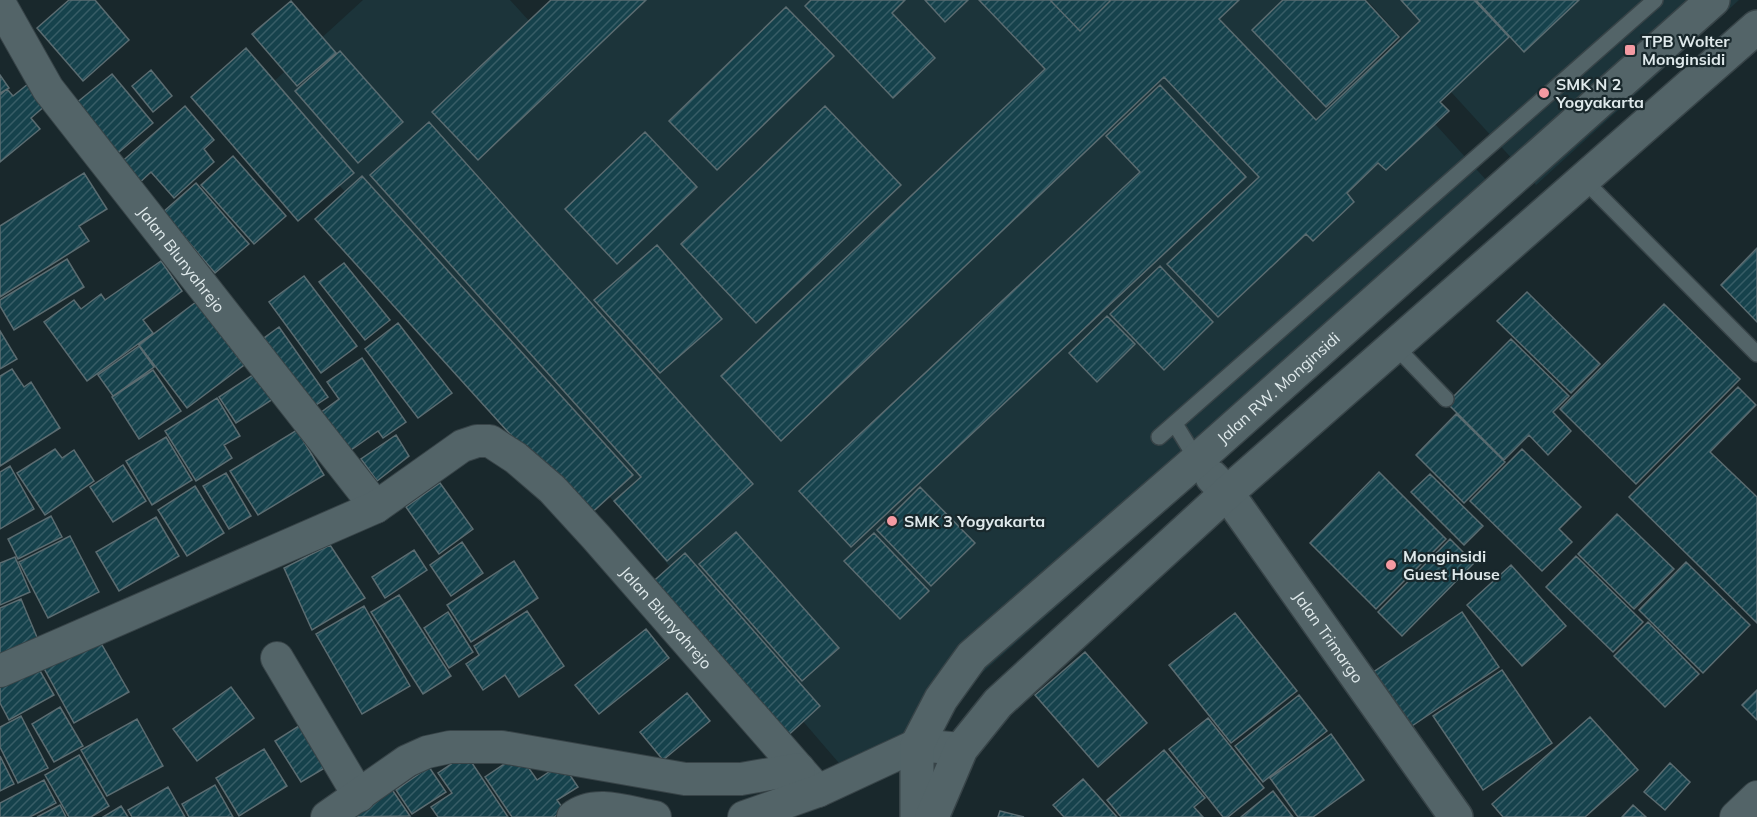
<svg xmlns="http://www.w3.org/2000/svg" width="1757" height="817" viewBox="0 0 1757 817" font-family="Mulish,sans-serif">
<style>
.built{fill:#1c343a}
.building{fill:url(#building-hatch);stroke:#5b6c71;stroke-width:1.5}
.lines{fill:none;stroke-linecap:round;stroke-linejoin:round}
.lane-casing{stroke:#384448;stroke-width:18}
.street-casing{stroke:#384448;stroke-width:34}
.secondary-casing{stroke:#384448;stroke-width:36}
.lane{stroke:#536468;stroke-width:15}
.street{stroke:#536468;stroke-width:32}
.secondary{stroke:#536468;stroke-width:33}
.poi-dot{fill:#f49aa2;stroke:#19282c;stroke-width:2}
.labels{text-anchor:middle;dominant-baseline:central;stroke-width:4.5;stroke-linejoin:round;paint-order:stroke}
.poi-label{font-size:16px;font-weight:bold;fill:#dfe9eb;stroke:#19282c;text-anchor:start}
.street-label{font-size:16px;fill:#dfe9eb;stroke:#19282c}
</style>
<defs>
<pattern id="building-hatch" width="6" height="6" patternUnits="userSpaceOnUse" patternTransform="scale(1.5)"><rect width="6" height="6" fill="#16424c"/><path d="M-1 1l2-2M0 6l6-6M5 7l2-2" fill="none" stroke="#375d66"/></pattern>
</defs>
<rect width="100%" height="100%" fill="#19282c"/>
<path class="built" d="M363 0H510L564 59 628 0H1322L1509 205 857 784 403 257 259 95Z
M1367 0H1739L1536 185Z"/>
<path class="building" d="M69 0H95L129 40 83 81 37 28Z
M551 0H646L478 160 432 112Z
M551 0H646L478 160 432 112Z
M811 0H905L892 13 935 58 893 98 805 6Z
M811 0H905L892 13 935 58 893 98 805 6Z
M925 0H968L945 22Z
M925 0H968L945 22Z
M979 0H1050L1080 31 1111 0H1239L1219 19 1316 120 1420 21 1401 0H1474L1509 37 1440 102 1449 111 1386 170 1378 163 1347 193 1354 202 1313 241 1306 234 1218 317 1167 264 1259 177 1164 77 781 441 721 376 1045 69Z
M979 0H1239L1219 19 1316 120 1420 21 1401 0H1474L1509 37 1440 102 1449 111 1386 170 1378 163 1347 193 1354 202 1313 241 1306 234 1218 317 1167 264 1259 177 1164 77 781 441 721 376 1045 69Z
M1283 0H1365L1399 37 1326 107 1252 30Z
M1476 0H1579L1524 52Z
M291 1 336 53 297 86 252 34Z
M786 7 834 56 717 170 669 121Z
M246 48 354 173 298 221 191 97Z
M340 51 403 122 358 163 295 91Z
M151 70 172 96 153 112 132 86Z
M112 74 153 123 112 158 70 108Z
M0 75 9 88 0 93Z
M28 84 46 105 31 118 40 129 0 162V95L7 89 13 96Z
M1160 85 1246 177 851 547 799 491 1140 172 1106 136Z
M185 106 214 140 204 149 214 162 174 198 151 172 136 186 118 165Z
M825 106 901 185 756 323 681 244Z
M429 122 753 484 667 561 614 501 641 477 370 175Z
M645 132 697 187 617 264 565 209Z
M233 156 286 216 254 244 201 185Z
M84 173 107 209 79 226 89 241 0 297V226Z
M362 176 633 475 586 518 315 219Z
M196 183 249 244 215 273 163 212Z
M657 245 722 319 660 373 594 300Z
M1757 248V322L1721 285Z
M67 259 84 287 14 330 0 306V300Z
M161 261 182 291 143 320 153 333 87 381 44 322 74 300 81 309 101 294 105 300Z
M344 263 390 320 365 340 319 282Z
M1160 266 1213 322 1164 370 1110 314Z
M304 276 357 346 321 373 269 302Z
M1527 292 1600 364 1571 393 1497 321Z
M196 302 244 365 187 408 139 345Z
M1664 304 1740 379 1636 484 1560 409Z
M1107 316 1135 344 1097 382 1069 353Z
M398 323 452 393 418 418 365 349Z
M279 327 328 397 313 407 264 338Z
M0 331 17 359 0 369Z
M1511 339 1569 396 1553 412 1571 431 1548 455 1529 435 1504 460 1447 403Z
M139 346 154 367 113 396 98 375Z
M362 358 406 422 383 438 378 431 344 455 316 416 339 399 327 382Z
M12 369 24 387 31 382 60 428 0 466V376Z
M153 370 181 411 139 439 112 397Z
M259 371 276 397 236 423 219 397Z
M1738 387 1756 405 1710 452 1757 497V623L1629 497Z
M217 398 240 436 224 445 232 458 196 481 165 431Z
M1456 414 1505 462 1464 503 1416 455Z
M297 430 324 475 258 515 230 471Z
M396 435 409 456 377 481 361 459Z
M166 437 192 480 152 505 126 461Z
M55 449 62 458 74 450 94 481 45 515 17 473Z
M1522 449 1581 507 1559 529 1572 542 1542 571 1470 501Z
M123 465 146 501 113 522 90 487Z
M10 466 34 509 0 529V472Z
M1379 472 1446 539 1376 609 1310 543Z
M226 473 251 516 229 529 203 486Z
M1430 474 1483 526 1464 545 1411 492Z
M440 483 473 529 439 554 406 507Z
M195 486 224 533 187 556 158 510Z
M920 487 975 543 931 586 877 530Z
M1617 514 1674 569 1634 609 1578 554Z
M51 516 62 537 18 559 8 539Z
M156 517 179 556 119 591 96 552Z
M736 532 839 648 802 681 699 564Z
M874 533 929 591 900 619 844 561Z
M70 536 99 592 48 618 19 562Z
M1450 539 1474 563 1402 636 1378 612Z
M462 542 483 573 451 596 430 565Z
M330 545 365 598 312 630 284 568Z
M414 550 427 570 385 598 372 577Z
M685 553 820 706 782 741 647 587Z
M1576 556 1643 622 1613 652 1546 587Z
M15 557 30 592 0 605V563Z
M514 561 538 598 471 642 447 605Z
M1686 562 1750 625 1703 673 1639 610Z
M1511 565 1566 626 1522 666 1467 605Z
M399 595 451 676 423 694 371 612Z
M21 599 39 642 0 658V608Z
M364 606 410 686 362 714 316 634Z
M527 611 564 666 519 697 505 675 483 690 466 664 479 655 474 646Z
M448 612 473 652 449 668 424 628Z
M1462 612 1499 667 1406 730 1369 675Z
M1235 613 1297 691 1231 743 1169 665Z
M1648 622 1699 674 1665 707 1614 656Z
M646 629 669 658 599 714 575 685Z
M94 631 129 692 74 723 40 661Z
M1085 652 1147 723 1098 767 1035 695Z
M36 664 54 695 9 720 0 703V684Z
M1502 670 1552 743 1483 790 1433 716Z
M231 687 254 718 197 761 173 729Z
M1757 690V720L1742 705Z
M687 693 710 721 663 760 640 732Z
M1299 695 1327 731 1263 782 1235 746Z
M60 707 83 746 54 762 32 724Z
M21 716 48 768 18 783 0 747V727Z
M1590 717 1638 770 1585 817H1503L1492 804Z
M1208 718 1264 788 1228 817H1223L1169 749Z
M137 719 163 766 107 796 81 750Z
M302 724 328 766 301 782 275 741Z
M1331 734 1364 780 1313 817H1298L1270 778Z
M264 749 287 786 239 816 216 778Z
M1164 750 1205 798 1194 807 1203 817H1121L1107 800Z
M466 754 508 817H438L431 807 452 793 438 773Z
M519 754 537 780 562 763 578 787 557 800 564 810 554 817H512L485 777Z
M79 755 109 806 91 817H69L45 775Z
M0 756 14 784 0 791Z
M1670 763 1690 782 1665 810 1644 792Z
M429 767 446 792 412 814 396 790Z
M1083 779 1117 817H1064L1053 805Z
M44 780 56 803 30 817H0V803Z
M215 785 233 817H189L182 804Z
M168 787 185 817H132L128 810Z
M391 788 410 816 347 817Z
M1273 791 1293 817H1241Z
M60 805 66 817H37Z
M1633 805 1646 817H1622Z
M121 806 128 817H103Z
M1000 811 1024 817H998Z"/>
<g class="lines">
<defs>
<path id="lane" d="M1584 180 1757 354
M1395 346 1446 399
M1175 424 1197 460
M1159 437 1655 0"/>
<g id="street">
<path id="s1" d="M0 4 48 89 376 507"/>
<path d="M277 658 359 796"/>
<path id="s2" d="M0 671 376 507 462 446 477 441H490L516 458 552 489 596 537 818 791"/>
<path d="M327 817 407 761 427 752 450 747H502L685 779H741L799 769"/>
<path d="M573 817C595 799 630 813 655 817"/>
<path d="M744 817 818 791 917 745 961 749"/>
<path d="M1736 817 1757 797"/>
</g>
<g id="secondary">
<path id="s3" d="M1212 477 1227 493 1456 817"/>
<path id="s4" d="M917 817V745L941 699 972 656 1197 460 1713 0"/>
<path d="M932 817 961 749 998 703 1227 493 1757 27"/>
</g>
</defs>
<use href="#lane" class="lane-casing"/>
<use href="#street" class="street-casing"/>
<use href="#secondary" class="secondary-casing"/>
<use href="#lane" class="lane"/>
<use href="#street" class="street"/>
<use href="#secondary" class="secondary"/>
</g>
<g class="poi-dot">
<rect x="1624" y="44" width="12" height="12" rx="3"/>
<circle cx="1544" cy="93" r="6"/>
<circle cx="892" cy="521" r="6"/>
<circle cx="1391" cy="565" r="6"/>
</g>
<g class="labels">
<g class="poi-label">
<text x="1642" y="41">TPB Wolter<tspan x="1642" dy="18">Monginsidi</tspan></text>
<text x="1556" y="84">SMK N 2<tspan x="1556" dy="18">Yogyakarta</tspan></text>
<text x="904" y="521">SMK 3 Yogyakarta</text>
<text x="1403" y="556">Monginsidi<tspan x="1403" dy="18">Guest House</tspan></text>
</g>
<g class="street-label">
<text stroke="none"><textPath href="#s1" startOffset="314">Jalan Blunyahrejo</textPath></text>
<text stroke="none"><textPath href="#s4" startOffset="584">Jalan RW. Monginsidi</textPath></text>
<text stroke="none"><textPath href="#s2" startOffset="795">Jalan Blunyahrejo</textPath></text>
<text stroke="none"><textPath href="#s3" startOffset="198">Jalan Trimargo</textPath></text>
</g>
</g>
</svg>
